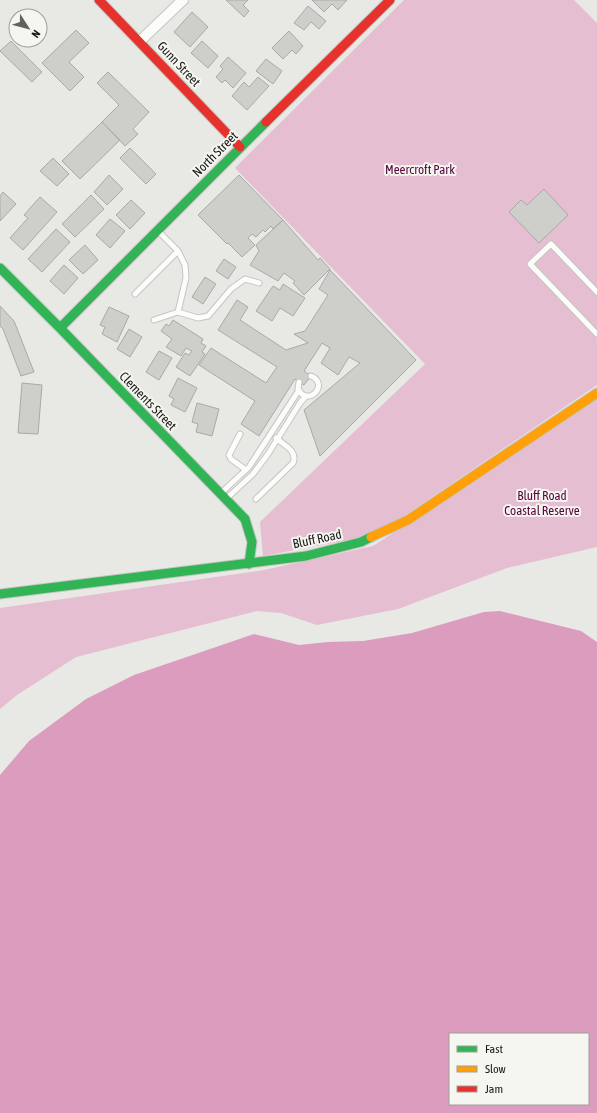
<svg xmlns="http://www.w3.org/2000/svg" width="597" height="1113" viewBox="0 0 597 1113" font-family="'Asap Condensed',sans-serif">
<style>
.green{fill:#e5bed1}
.water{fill:#db9cbe;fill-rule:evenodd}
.building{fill:#cececb;stroke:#a9a9a7}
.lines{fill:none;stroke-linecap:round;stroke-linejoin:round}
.lane-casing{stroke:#c5c5c2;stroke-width:7}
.street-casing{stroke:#c5c5c2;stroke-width:12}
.fast-casing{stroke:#c5c5c2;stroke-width:11}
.slow-casing{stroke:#c5c5c2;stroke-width:11}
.jam-casing{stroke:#c5c5c2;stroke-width:11}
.lane{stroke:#fcfcfb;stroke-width:5}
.street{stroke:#fcfcfb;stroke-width:10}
.fast{stroke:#30b455;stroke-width:9}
.slow{stroke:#ff9f0a;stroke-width:9}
.jam{stroke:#e5322d;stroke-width:9}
.labels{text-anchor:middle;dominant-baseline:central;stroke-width:4;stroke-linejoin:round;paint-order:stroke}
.street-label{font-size:13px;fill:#191917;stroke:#f6f6f1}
.park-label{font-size:13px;fill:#58053d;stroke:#f6f6f1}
</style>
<rect width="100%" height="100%" fill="#e8e8e4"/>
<path class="green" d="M404 0H574L597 23V385L376 535 263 556 260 522 425 364 235 168Z
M597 399V547L507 568 398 609 317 625 281 613 257 611 76 657 17 695 0 709V608L264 570 373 546Z"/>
<path class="water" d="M500 611 581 631 597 642V1113H0V775L29 741 86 699 134 675 254 634 299 645 328 642 363 641 412 633 484 612ZM450 1034H588V1104H450Z"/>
<path class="building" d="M226 0H248L243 5 249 11 244 17Z
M312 0H347L338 10 332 4 324 12Z
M308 6 326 21 319 29 311 22 304 30 294 23Z
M192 12 208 27 190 47 174 32Z
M76 30 89 43 69 62 84 77 70 91 42 63Z
M289 31 303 46 296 54 292 50 283 59 272 48Z
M11 41 42 72 32 82 0 51Z
M202 41 218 56 208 68 191 53Z
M228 57 246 73 233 88 225 80 222 83 216 77 223 69 220 66Z
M266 59 282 71 273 84 256 71Z
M108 72 149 112 133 129 138 134 125 146 102 122 119 105 97 83Z
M258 77 269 86 247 110 232 96 244 82 249 87Z
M102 122 120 140 80 179 62 161Z
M130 148 156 174 146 184 120 158Z
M53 158 69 174 57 186 40 171Z
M109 175 123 189 107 205 94 192Z
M239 175 283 220 273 229 271 226 265 232 263 230 256 237 252 234 248 238 255 245 242 257 228 243 227 244 198 215Z
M544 189 568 215 539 243 509 212 521 200 527 205Z
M3 192 16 204 0 221V196Z
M91 195 104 209 75 237 62 224Z
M40 197 57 212 23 250 10 238 28 218 24 215Z
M131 200 145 213 130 229 116 215Z
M110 219 125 231 110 248 96 235Z
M283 220 318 260 320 258 330 269 304 295 293 283 295 281 284 273 278 281 250 265 259 251 256 245Z
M56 229 70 242 42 272 28 259Z
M85 245 98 260 83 274 69 260Z
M224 259 236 267 228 279 216 271Z
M64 265 78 278 64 294 50 281Z
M330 270 416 360 320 456 304 410 360 363 349 357 338 375 321 363 330 348 322 343 304 371 311 376 304 385 295 379 259 436 241 424 255 401 199 365 211 348 266 383 277 367 218 330 237 300 248 307 240 320 286 350 308 343 294 334 305 331 328 295 319 289Z
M205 277 216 284 203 304 192 297Z
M283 284 305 298 293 316 280 308 272 321 256 311 273 286 280 290Z
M0 306 14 321 34 372 21 376 3 329 0 326Z
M109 307 129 316 117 342 102 334 105 327 100 325Z
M173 320 203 339 201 343 206 346 202 352 205 354 190 376 176 367 185 353 189 355 192 351 186 348 181 356 166 347 172 339 161 331 166 324 169 326Z
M129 329 142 337 130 357 117 349Z
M159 351 172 358 159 380 146 372Z
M178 378 197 388 185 412 171 405 174 399 169 396Z
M22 383 42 385 38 434 18 433Z
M197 403 219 409 212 436 196 432 198 424 192 422Z"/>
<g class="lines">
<defs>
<path id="lane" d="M597 292 551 244 530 264 597 334
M135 294 178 251 158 231
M178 312 198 318 208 316 231 289 245 279 259 283
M154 320 178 312 186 278 185 265 178 251
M299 382 298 389C308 408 330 384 311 376
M240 434 229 455 231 459 246 470
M221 493 249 467 299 390
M226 499 253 474 268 454 300 403 306 396
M256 499 293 463C298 451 284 445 276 438"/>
<path id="street" d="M140 41 183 0"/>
<path id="fast" d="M0 268 60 328 245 519 252 542 249 564
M60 328 266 122
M0 594 306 556 361 542 371 537"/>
<path id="slow" d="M371 537 408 520 597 393"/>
<path id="jam" d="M99 0 240 147
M266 122 390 0"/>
</defs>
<use href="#lane" class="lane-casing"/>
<use href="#street" class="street-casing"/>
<use href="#fast" class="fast-casing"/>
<use href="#slow" class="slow-casing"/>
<use href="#jam" class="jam-casing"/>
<use href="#lane" class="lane"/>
<use href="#street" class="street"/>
<use href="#fast" class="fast"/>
<use href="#slow" class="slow"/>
<use href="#jam" class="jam"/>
</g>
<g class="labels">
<g class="street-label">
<text transform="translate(179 64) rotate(47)">Gunn Street</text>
<text transform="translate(215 154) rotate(-45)">North Street</text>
<text transform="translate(148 401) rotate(46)">Clements Street</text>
<text transform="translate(317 539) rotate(-12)">Bluff Road</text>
</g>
<g class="park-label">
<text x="420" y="169">Meercroft Park</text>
<text x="542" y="495">Bluff Road<tspan x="542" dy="15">Coastal Reserve</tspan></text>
</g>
</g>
<rect x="449" y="1033" width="140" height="72" fill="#f6f6f1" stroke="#9e9e9a"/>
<rect x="457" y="1046" width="20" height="6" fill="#30b455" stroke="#9e9e9a"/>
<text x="485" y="1053" font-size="12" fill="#191917">Fast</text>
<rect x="457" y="1066" width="20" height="6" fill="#ff9f0a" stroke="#9e9e9a"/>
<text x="485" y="1073" font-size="12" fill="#191917">Slow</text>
<rect x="457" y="1086" width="20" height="6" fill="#e5322d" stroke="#9e9e9a"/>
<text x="485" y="1093" font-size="12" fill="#191917">Jam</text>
<g transform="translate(28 28) rotate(126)"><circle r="19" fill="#f6f6f1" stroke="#9e9e9a"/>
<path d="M0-3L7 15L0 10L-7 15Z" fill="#61615f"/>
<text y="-6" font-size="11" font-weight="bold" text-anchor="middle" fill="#191917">N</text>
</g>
</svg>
